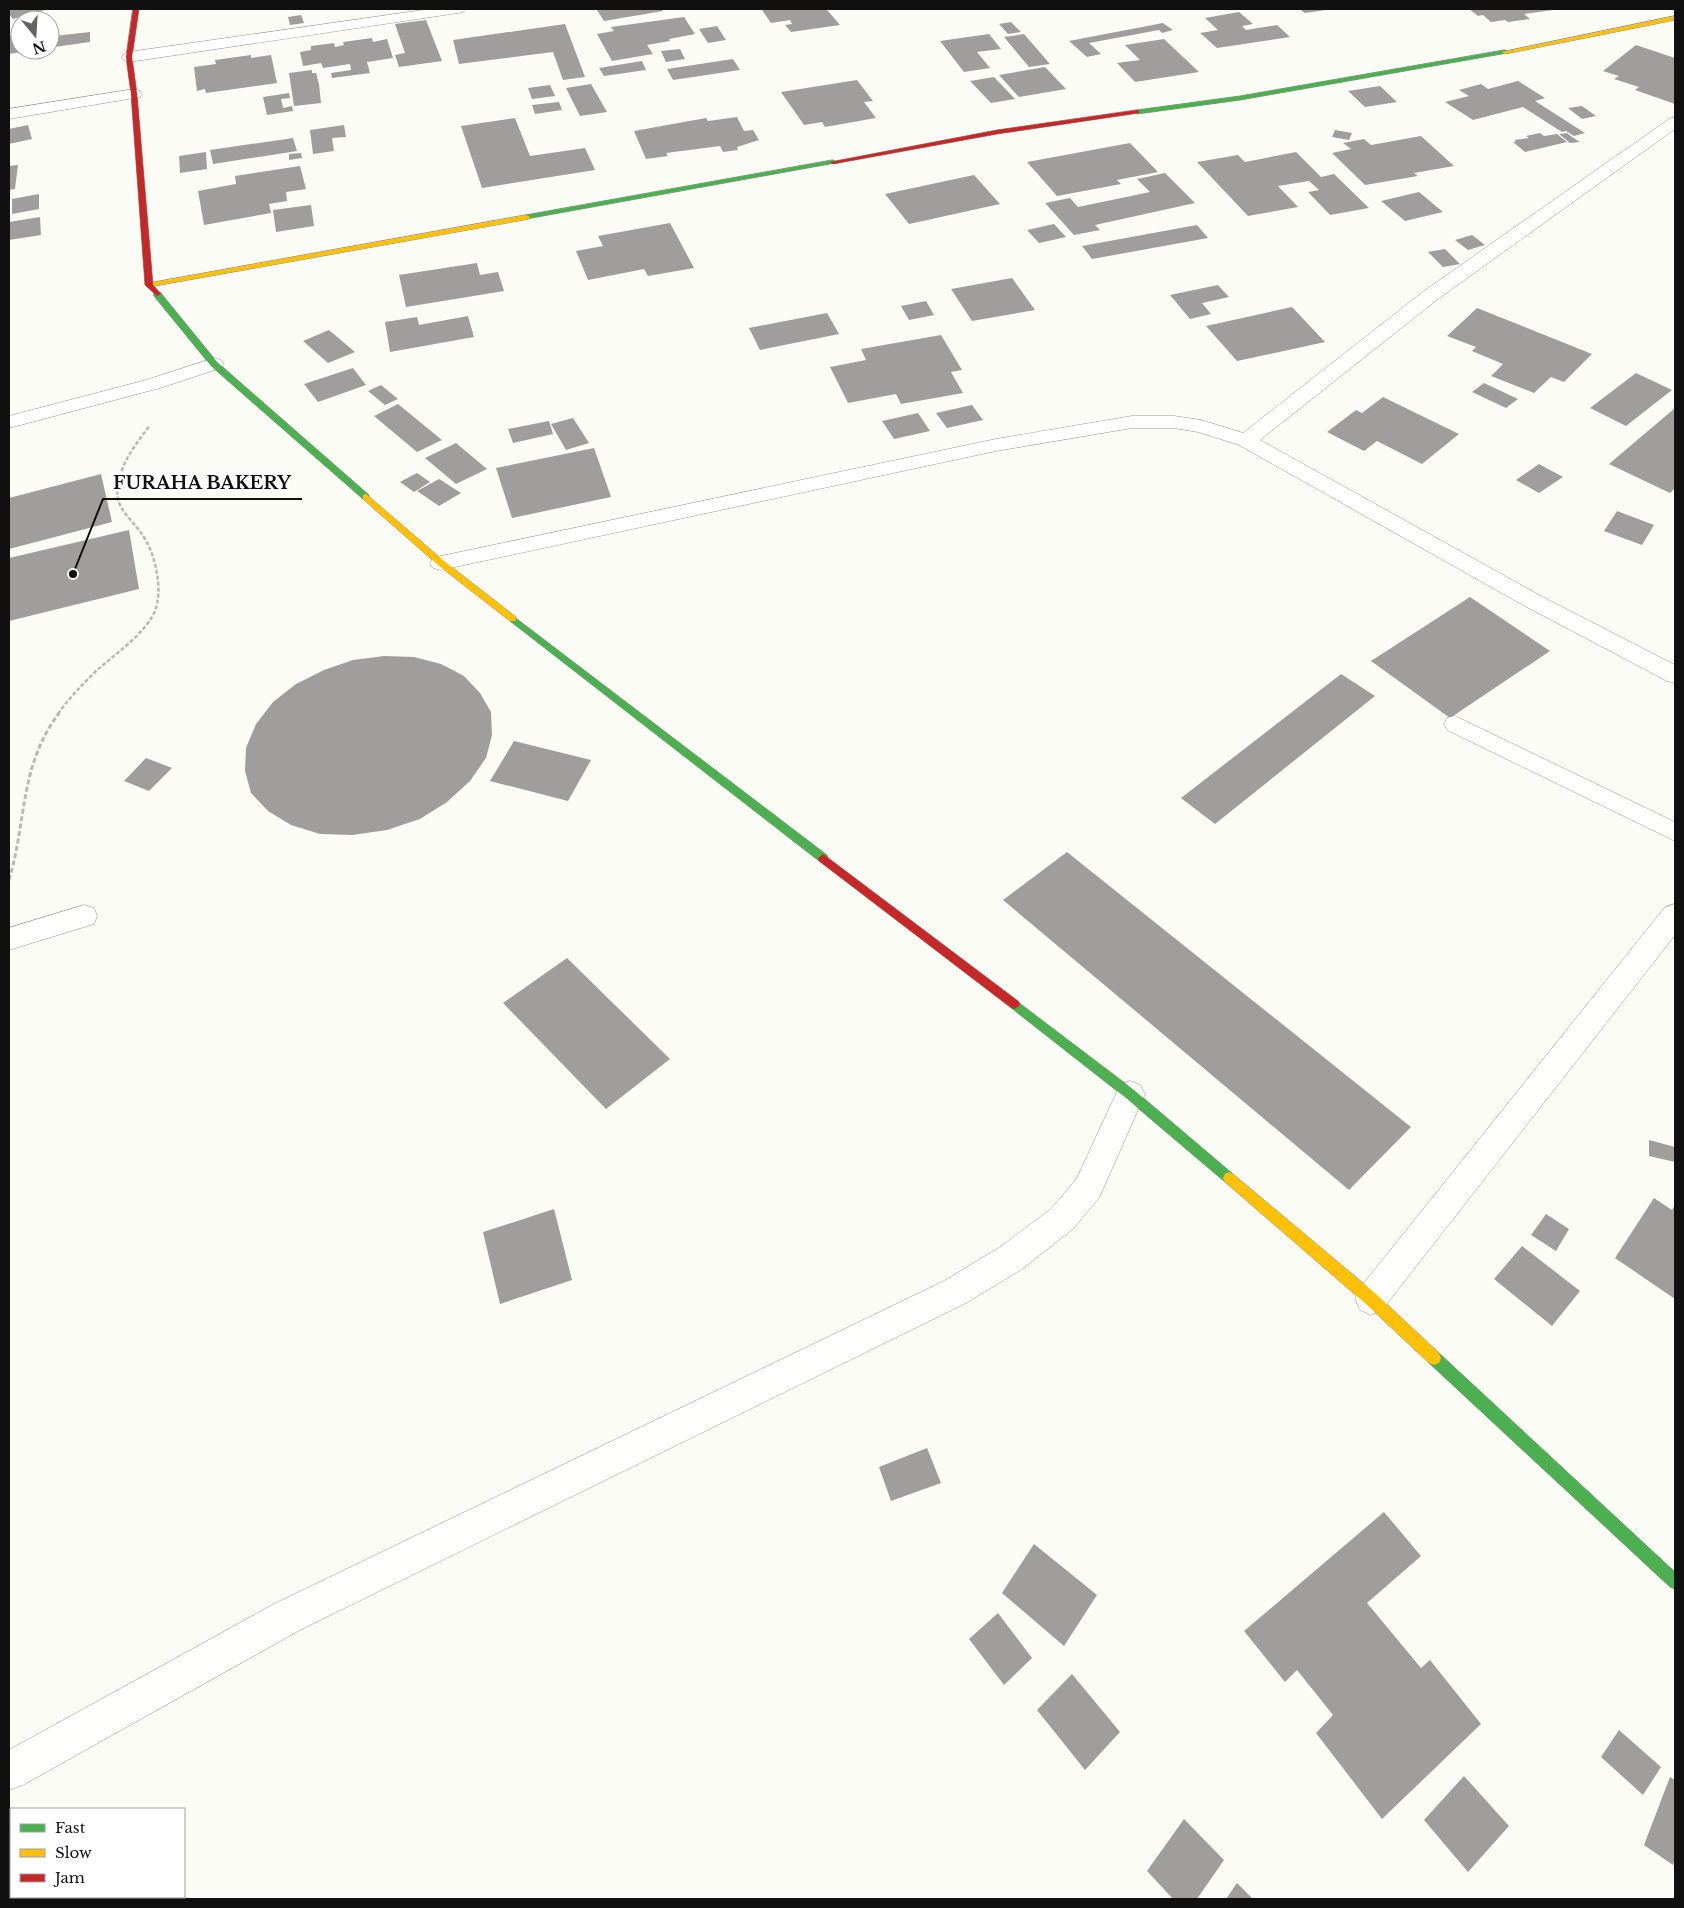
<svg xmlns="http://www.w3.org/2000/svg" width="1684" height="1908" viewBox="0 0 1684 1908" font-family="'Libre Baskerville',serif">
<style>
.building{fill:#a09e9c}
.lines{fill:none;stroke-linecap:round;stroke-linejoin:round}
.lane-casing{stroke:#969694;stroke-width:1}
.street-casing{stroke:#969694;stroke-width:1}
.fast-casing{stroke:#8d8d8b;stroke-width:1}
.slow-casing{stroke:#8d8d8b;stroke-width:1}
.jam-casing{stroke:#8d8d8b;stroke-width:1}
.path-far1{stroke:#b9b9b8;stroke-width:2.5;stroke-dasharray:4 2;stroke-linecap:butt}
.path{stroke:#b9b9b8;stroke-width:3;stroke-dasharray:5 2.5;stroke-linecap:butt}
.lane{fill:#fffffe;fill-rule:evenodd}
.street{fill:#fffffe;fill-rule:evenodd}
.fast{fill:#4caf50;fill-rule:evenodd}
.slow{fill:#ffc107;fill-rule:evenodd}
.jam{fill:#c62828;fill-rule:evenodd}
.leader{fill:none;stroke:#101010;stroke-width:2}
.callout-dot{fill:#101010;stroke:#fff;stroke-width:2}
.callout-label{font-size:18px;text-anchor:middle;font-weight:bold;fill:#101010;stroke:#fff;stroke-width:5;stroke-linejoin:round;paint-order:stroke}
</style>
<rect width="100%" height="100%" fill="#fcfcf7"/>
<path class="building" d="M9 9H49L13 19 9 14Z
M607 9H661L663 11 604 21 597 10Z
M771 9H824L828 11 840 25 791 32 785 25 792 24 790 20 771 23 762 10Z
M1299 9H1326V10L1305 13Z
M1469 9H1553V10L1524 14 1530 19 1508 22 1505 20 1491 22 1483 15 1478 16Z
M1239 12 1253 24 1242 26 1246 30 1277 25 1290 37 1217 48 1200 33 1218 30 1205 18Z
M301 15 304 23 290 25 288 17Z
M684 17 695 34 669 39 670 41 647 45 653 54 612 61 597 34 614 31 611 27Z
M426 20 442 61 399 67 395 55 405 53 395 24Z
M1011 22 1021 32 1008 34 999 24Z
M1163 23 1173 30 1162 33 1159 30 1089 43 1101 54 1087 57 1069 41Z
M565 24 585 77 563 80 553 52 459 64 453 40Z
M717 26 726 40 708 43 699 29Z
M90 32V42L54 47V36Z
M20 34V50L29 51 9 54V36Z
M989 34 1001 49 977 52 990 68 964 72 940 41Z
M1024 34 1050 64 1029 67 1004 37Z
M372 38 373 42 387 39 393 58 367 62 370 73 332 78 331 73 351 70 350 64 323 68 321 63 303 66 300 52 311 50V46L334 43 335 47 344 45 343 42Z
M1164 39 1199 72 1135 82 1117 63 1140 60 1125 45Z
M1636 45 1675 58V104L1635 90 1639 87 1614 79 1619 76 1603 71Z
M680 49 685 59 666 62 661 51Z
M251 55V58L271 55 277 83 206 93 205 89 197 91 194 67 216 64 215 60Z
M733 59 740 70 673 80 667 69Z
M642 61 646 70 604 76 599 68Z
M1045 67 1066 89 1019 97 999 75Z
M312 70V73H316L319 84 321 103 294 106 289 73Z
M994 77 1015 99 991 103 970 81Z
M857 80 873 101 864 102 876 118 825 127 822 122 804 125 781 92Z
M1518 81 1545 98 1535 101 1585 133 1574 136 1566 131 1562 132 1523 107 1473 120 1445 102 1469 96 1459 90 1481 84 1488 89Z
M591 84 607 112 580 116 566 88Z
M550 85 555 96 532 99 528 88Z
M1380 86 1397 102 1365 107 1348 91Z
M289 93 290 98 281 99 283 108 292 106 293 111 267 115 263 97Z
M559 102 562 110 535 114 532 105Z
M1582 106 1596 116 1582 119 1568 108Z
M737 117 744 131 753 130 759 140 737 147 738 150 723 152 720 146 666 153 668 156 646 159 634 131 706 118 708 121Z
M515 118 530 156 585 148 595 170 482 188 461 126Z
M28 125 32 139 9 144V129Z
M344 125 346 137 332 138 334 151 313 154 310 130Z
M1335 130 1352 133 1349 140 1332 137Z
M1540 133 1544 136 1557 134 1567 142 1525 152 1513 142H1516L1514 140 1529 138 1526 136Z
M1567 133 1572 137 1580 142 1570 143 1559 134Z
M1421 136 1454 166 1414 173 1418 176 1365 185 1332 153 1351 149 1343 143 1364 139 1371 145Z
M293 138 297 151 213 164 210 150Z
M1130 143 1158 172 1117 180 1121 184 1057 196 1027 162Z
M206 152 207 169 180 173 179 156Z
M1296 152 1321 177 1334 174 1369 208 1330 215 1308 192 1319 190 1309 181 1278 186 1298 207 1248 216 1197 162 1238 155 1245 162Z
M301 153 302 158 289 160V154Z
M18 165 15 189 9 190V166Z
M300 166 306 189 286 192 287 201 269 204 271 213 204 225 198 191 236 184 235 176Z
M1165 173 1195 203 1095 225 1100 230 1074 235 1045 203 1070 198 1078 207 1150 192 1137 179Z
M974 175 1000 204 909 224 885 194Z
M1419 192 1443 212 1405 221 1381 201Z
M39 194V209L12 214V199Z
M311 205 314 226 276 232 273 210Z
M40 217 41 235 9 240V222Z
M670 223 694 268 648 276 644 269 588 280 576 251 603 246 598 236Z
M1054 224 1066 237 1039 243 1027 230Z
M1197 225 1208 238 1092 259 1082 246Z
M1472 235 1485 245 1468 250 1455 240Z
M1445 249 1460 264 1443 267 1428 252Z
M477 263 480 275 498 272 504 291 406 307 399 275Z
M1012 278 1035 310 972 321 951 289Z
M1218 285 1229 297 1202 303 1211 314 1190 319 1170 295Z
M926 301 934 315 909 320 901 306Z
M1292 307 1325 342 1237 361 1206 326Z
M1477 308 1592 354 1564 382 1551 377 1534 393 1491 376 1503 364 1472 351 1476 347 1447 336Z
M827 313 839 334 760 350 749 328Z
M468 316 474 337 390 352 385 322 417 317 419 325Z
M329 330 355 352 328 363 303 341Z
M941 335 962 370 951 372 963 393 901 404 896 394 848 403 830 367 866 360 861 349Z
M353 368 366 385 318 402 304 384Z
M1636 373 1672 390 1626 426 1590 408Z
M1484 383 1518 399 1506 408 1472 392Z
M381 385 398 399 385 405 368 391Z
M1383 397 1459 434 1422 464 1377 441 1364 451 1327 432 1356 410 1362 413Z
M398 404 442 440 417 452 374 416Z
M972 405 983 420 947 428 936 413Z
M1675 408V488L1670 493 1609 464Z
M918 413 930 431 894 439 882 421Z
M573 418 589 443 566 450 551 424Z
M549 421 553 434 513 443 508 429Z
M456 443 487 469 456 484 425 458Z
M594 448 611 497 512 518 496 468Z
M1539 464 1563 477 1539 493 1516 480Z
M417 473 430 482 414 492 400 482Z
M101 474 112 522 9 549V498Z
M439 479 461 493 439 506 417 491Z
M1617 511 1654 525 1642 545 1604 531Z
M129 530 139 589 9 621V558Z
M1470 597 1550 651 1450 718 1371 661Z
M384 656 414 657 441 664 464 676 480 693 491 712 492 735 486 758 470 781 447 802 420 819 387 830 352 835 320 834 291 825 268 811 251 793 245 771 246 748 256 724 273 702 296 684 324 670 353 660Z
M1341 674 1375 696 1215 824 1181 798Z
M514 741 591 760 568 801 490 781Z
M146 758 172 768 149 791 124 781Z
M1067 852 1411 1127 1349 1190 1003 900Z
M567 958 670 1059 606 1109 503 1003Z
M1649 1140 1675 1147V1162L1649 1156Z
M1654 1198 1672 1210 1675 1205V1299L1615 1258Z
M554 1209 572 1280 500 1304 483 1232Z
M1546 1214 1569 1229 1556 1251 1531 1235Z
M1522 1246 1580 1291 1552 1326 1494 1279Z
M927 1448 941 1483 891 1501 879 1467Z
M1384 1512 1421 1556 1367 1603 1421 1668 1430 1660 1481 1724 1382 1819 1316 1733 1333 1715 1297 1670 1285 1682 1244 1631Z
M1034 1544 1097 1595 1064 1646 1002 1593Z
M998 1613 1032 1658 1004 1685 969 1639Z
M1072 1674 1120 1732 1085 1770 1037 1710Z
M1619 1730 1661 1767 1643 1795 1601 1757Z
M1464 1776 1509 1826 1468 1872 1424 1820Z
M1670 1777 1675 1780V1858L1673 1865 1644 1845Z
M1184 1819 1224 1860 1197 1899H1173L1147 1871Z
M1237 1883 1253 1899H1226Z"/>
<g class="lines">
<defs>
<path id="lane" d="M1455 716 1675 822V841L1447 730 1444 724 1447 718Z"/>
<path id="street" d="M430 9H465L463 12 458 13 129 62 124 60 121 57 124 54 129 52Z
M134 89 140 91 142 94 140 97 9 119V109Z
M1675 117V129L1438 299 1260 440 1539 595 1675 665V683L1667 681 1523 605 1239 445 1198 432 1174 428H1132L996 451 441 570 433 568 430 563 433 558 441 556 996 439 1132 416H1174L1201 420 1243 433 1424 291 1669 119Z
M214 358 221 360 224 364 221 368 160 388 9 428V416L146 380Z
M1675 904V935L1382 1310 1371 1315 1360 1310 1355 1299 1360 1288 1665 907Z
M84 905 94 908 97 916 94 924 9 950V928Z
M1130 1081 1140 1085 1145 1094 1099 1198 1073 1229 1022 1269 966 1303 300 1630 23 1785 9 1790V1750L274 1604 944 1281 1000 1247 1051 1209 1077 1178 1120 1085Z"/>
<path id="fast" d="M1505 50 1508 52 1507 53 1240 100 1137 114 1134 112 1137 110 1240 96Z
M833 160 835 161V163L526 219 522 217 526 215Z
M154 292H160L217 362 369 495V499H363L211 366 154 296Z
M513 616 827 855 828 858 827 861H819L510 621V617Z
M1014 999 1134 1090 1233 1174 1235 1178 1233 1182 1229 1184 1225 1182 1126 1098 1010 1007 1008 1004 1010 1001Z
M1434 1351 1439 1353 1675 1572V1589L1670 1587 1429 1363 1427 1358 1429 1353Z"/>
<path id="slow" d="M1675 16V20L1505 54 1502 52Z
M526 215 530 217 529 219 149 287 145 285 149 283Z
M366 494 444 561 516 617V621H510L438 565 363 499V495Z
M1229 1172 1233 1174 1376 1294 1439 1353 1441 1358 1439 1363 1434 1365 1429 1363 1366 1304 1225 1182 1223 1178 1225 1174Z"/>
<path id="jam" d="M133 9H139L132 57 137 94 153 285 161 294 157 296 145 285 131 94 126 57Z
M1137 110 1139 111V113L997 134 833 164 830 162 997 130Z
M823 854 1018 1001 1020 1004 1018 1007 1014 1009 1010 1007 819 861 818 858Z"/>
</defs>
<use href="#lane" class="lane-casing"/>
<use href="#street" class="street-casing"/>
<use href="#fast" class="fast-casing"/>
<use href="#slow" class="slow-casing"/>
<use href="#jam" class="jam-casing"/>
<path class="path-far1" d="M58 714C69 698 82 685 96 671 114 655 149 631 156 608 162 588 156 558 146 541 131 513 107 510 122 470 128 453 140 439 150 425"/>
<path class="path" d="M9 880C27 820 19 767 59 713"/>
<use href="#lane" class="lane"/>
<use href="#street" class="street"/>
<use href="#fast" class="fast"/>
<use href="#slow" class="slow"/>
<use href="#jam" class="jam"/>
</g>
<path class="leader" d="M73 574L103 499H302"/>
<circle class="callout-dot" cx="73" cy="574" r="5"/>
<g class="callout-label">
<text x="202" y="489">FURAHA BAKERY</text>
</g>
<rect width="1684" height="1908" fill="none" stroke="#101010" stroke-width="20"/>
<rect x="10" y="1808" width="175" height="90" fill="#ffffff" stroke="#9f9f9f"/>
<rect x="20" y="1824" width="25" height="8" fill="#4caf50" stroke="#9f9f9f"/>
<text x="55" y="1833" font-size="15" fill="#101010">Fast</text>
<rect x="20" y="1849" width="25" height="8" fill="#ffc107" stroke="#9f9f9f"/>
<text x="55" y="1858" font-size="15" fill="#101010">Slow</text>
<rect x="20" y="1874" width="25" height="8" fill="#c62828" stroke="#9f9f9f"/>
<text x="55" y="1883" font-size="15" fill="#101010">Jam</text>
<g transform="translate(35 35) rotate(162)"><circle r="24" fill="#ffffff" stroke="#9f9f9f"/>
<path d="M0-4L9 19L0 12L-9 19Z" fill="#636361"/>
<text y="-8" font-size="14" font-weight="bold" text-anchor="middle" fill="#101010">N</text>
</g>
</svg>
